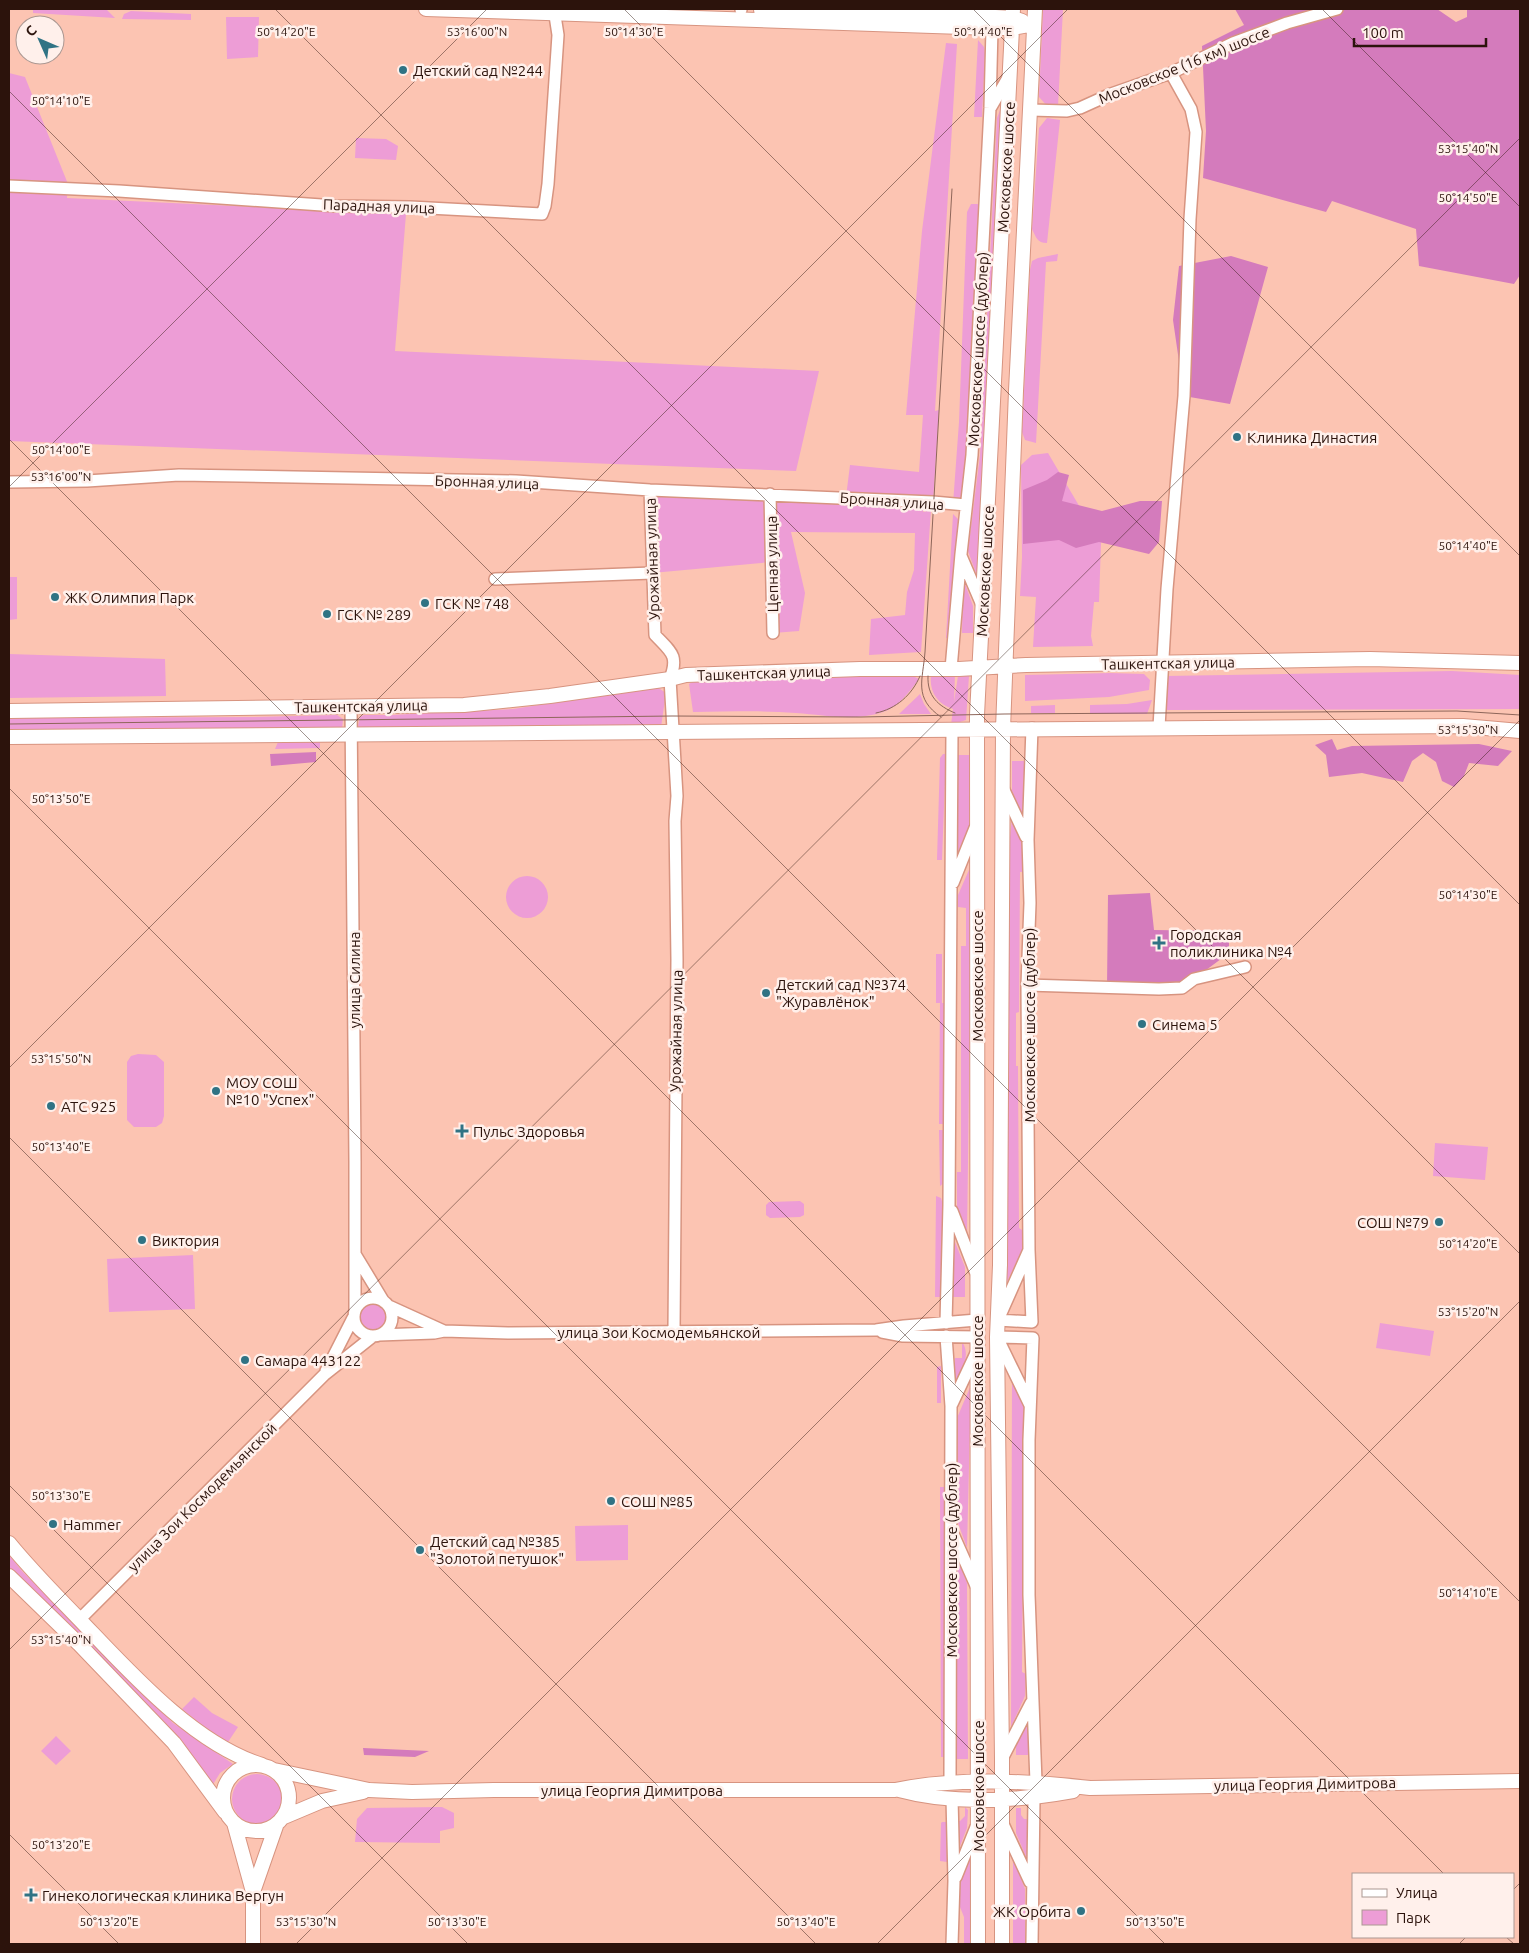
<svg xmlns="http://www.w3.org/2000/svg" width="1529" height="1953" viewBox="0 0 1529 1953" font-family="Ubuntu,sans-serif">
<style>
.green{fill:#ed9dd6}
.forest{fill:#d47bbc}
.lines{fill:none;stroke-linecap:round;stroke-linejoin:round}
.minor-casing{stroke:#d79480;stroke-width:14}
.major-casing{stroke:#d79480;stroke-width:16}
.minor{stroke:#fff;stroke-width:11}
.major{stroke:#fff;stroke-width:14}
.tram{stroke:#8e665a;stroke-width:1}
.ticks{fill:none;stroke:#2c130c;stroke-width:1;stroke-opacity:0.45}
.poi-dot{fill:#307384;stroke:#fff0eb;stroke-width:2}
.labels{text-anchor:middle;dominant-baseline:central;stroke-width:5;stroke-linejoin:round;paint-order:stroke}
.street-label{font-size:15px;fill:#2c130c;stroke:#fff0eb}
.poi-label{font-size:15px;fill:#2c130c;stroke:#fff0eb;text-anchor:start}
.ticks-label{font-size:12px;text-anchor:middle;fill:#2c130c;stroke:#fff0eb;stroke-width:5;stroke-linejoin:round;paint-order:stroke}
</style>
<rect width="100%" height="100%" fill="#fcc4b2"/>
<path class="green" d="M33 9 107 10 115 18 33 13Z
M1043 9H1063L1058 106 1049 108 1039 97Z
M131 11 191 14V20L122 19 124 14Z
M226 17H259L258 57 227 59Z
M978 40 984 47 985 54 982 117H974Z
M946 43 957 44 935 411 939 410 933 502H926L923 512 931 510 921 652 869 655 871 619 905 615 907 592 914 570 915 533 791 532 805 593 799 631 773 633 771 562 652 573 650 490 846 497 850 465 919 472 923 415H906L922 231Z
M9 73 25 77 68 184 67 198 406 214 395 351 819 371 796 471 9 441Z
M1002 105 980 555 977 576 968 551 980 455 997 118Z
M1047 118 1060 120 1047 243C1037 243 1036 237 1032 229L1039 128Z
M356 138 386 139 398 146 396 160 355 158Z
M971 204H979L968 427 962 497 953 504 959 422 967 212Z
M1058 254 1057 261 1046 262 1036 443 1025 440 1022 432 1030 270 1032 261 1038 258Z
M1048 453 1101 543 1099 602H1094L1091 636 1093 646 1033 647 1036 597 1020 596 1022 557 1021 465 1032 455Z
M953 514 958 519 951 639 946 638Z
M9 577H17V619L9 620Z
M963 578 973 606V633H962Z
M9 654 165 659 166 696 9 698Z
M1452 671 1520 675V709L1165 710V676Z
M1110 673 1144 674 1150 680 1149 690 1109 697 1025 701V675Z
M955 674 954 702 958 676H969L966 720 951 725 953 709C937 704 929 691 931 675Z
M913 676 919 679C909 692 899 707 883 712 853 722 826 715 796 713 762 710 727 712 693 712L689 684 694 681 752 678Z
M657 687 666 693 661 727 362 731 358 726 360 717 364 715H391L513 709Z
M920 694 924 704 931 714H899Z
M1152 700 1147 714H1090V705L1127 704Z
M1055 705V713H1031V706Z
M337 715 343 719 342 730H319V727L273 728 250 733H9V718L251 717Z
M278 742H320V748L275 749Z
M943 754H946L942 860H937L940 758Z
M957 755H970L969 830 955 864Z
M1012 761H1025V821L1012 791Z
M1012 817 1024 844 1023 872H1020L1019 1012 1016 1013V1066H1018L1019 1228 1022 1230V1250L1007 1282V867Z
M972 863 967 1236 957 1211V1172H961V946H966V908L958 907V895Z
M506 897a21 21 0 1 1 42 0a21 21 0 1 1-42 0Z
M936 954H942V1003H945L944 1124H939L940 1003H936Z
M138 1054 156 1055 164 1062V1116L162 1123 156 1127H134L127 1120V1062L131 1056Z
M939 1130H945L944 1183 940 1186Z
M1435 1143 1488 1147 1485 1180 1433 1176Z
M936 1196 941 1198 943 1205V1297H935Z
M800 1201 804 1204V1215L800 1217 770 1218 766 1215V1205L769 1202Z
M953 1237 965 1267V1297H952Z
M193 1255 195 1309 109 1312 107 1259Z
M358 1317a15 15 0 1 1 30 0a15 15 0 1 1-30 0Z
M1380 1323 1434 1331 1430 1356 1376 1348Z
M962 1342C972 1355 960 1375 955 1388V1358H962Z
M941 1366V1403H937V1367Z
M1012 1378 1024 1408 1022 1672 1026 1674 1025 1696 1011 1727Z
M971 1385 967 1548 958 1523 957 1418Z
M940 1487H947V1757H941Z
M628 1525V1560L576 1561 575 1526Z
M956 1554 967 1583 968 1759H957Z
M9 1555 22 1571 173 1723 233 1764 220 1773 212 1786 18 1576 9 1568Z
M194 1697 212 1713 238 1727 228 1742 203 1726 182 1709Z
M1029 1720V1755H1016V1746Z
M56 1736 71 1751 56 1765 41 1751Z
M232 1799a25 25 0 1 1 50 0a25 25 0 1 1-50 0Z
M442 1807 454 1813V1828L440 1831V1843L355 1842 357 1819 367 1808Z
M965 1807 968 1810 967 1828 957 1854V1821H960L965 1816Z
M1016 1808H1021V1815L1024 1819H1030L1029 1864 1016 1833Z
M942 1822H946L947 1862 940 1861 941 1823Z
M971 1853V1944H964V1917L960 1907V1884Z
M1013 1859 1025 1889V1944H1013Z"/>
<path class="forest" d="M1235 9H1437L1456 22 1467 17V9H1520V275L1514 284 1419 266 1416 229 1332 201 1326 212 1203 178 1206 131 1202 46 1244 25Z
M1231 256 1268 267 1230 404 1184 396 1173 320 1179 266Z
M1058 472 1069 475 1062 501 1102 511 1140 501H1162L1159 542 1149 554 1099 542 1076 548 1059 540 1023 544V490L1047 480Z
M1332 739 1337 750 1352 746 1479 744 1512 751 1498 766 1469 763 1464 776 1454 787 1442 781 1436 762 1423 753 1412 761 1403 782 1362 773 1329 777 1326 755 1315 745Z
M316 752V762L271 766 270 754Z
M1150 893 1154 930 1229 931V953L1194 979 1173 988 1107 987 1108 895Z
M363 1748 429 1751 415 1757 364 1755Z"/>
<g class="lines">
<defs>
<path id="minor" d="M741 10V9
M991 107 1009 76
M1030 110 1067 111 1080 108 1111 94 1171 73 1233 43 1287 23 1337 9
M9 186 119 191 336 206 410 207 542 214 545 206 548 184 558 35 554 9
M9 482 87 481 179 475 516 481 650 490 933 502 966 505
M650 490 655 635C671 652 679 655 670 679L677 796 675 821 677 960 674 1331
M770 494 773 633
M961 556 982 605
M495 579 652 573
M951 669 961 554 972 455 990 108 992 28
M351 706 355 1161V1309
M1159 727 1167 589 1184 396 1190 219 1196 132 1191 109 1171 73
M1003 788 1026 837
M953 883 975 828
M1027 985 1159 989 1182 988 1194 979 1245 967
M952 1211 975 1271
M1029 1250 998 1320 1032 1322 1029 1250 1027 985 1030 903 1028 840 1032 728
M355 1254 384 1302
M354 1317a19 19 0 1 1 38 0a19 19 0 1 1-38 0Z
M389 1306 444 1331
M946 1323 949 1205 952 731
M882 1332 903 1336 977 1337
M379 1335 434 1333 444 1331 508 1333 876 1330 904 1326 977 1320
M946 1336 951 1406 950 1783
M326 1371 353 1318
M952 1404 977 1351
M1030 1405 997 1337 1033 1338 1029 1440V1595L1036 1782
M953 1534 977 1588
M80 1619 324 1375 372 1337
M1002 1759 1031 1703
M952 1798 954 1881 952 1944
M1003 1824 1030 1882
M956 1877 976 1827
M1032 1944 1034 1798"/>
<path id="major" d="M426 9 992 28H1013L1034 24
M761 10 942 14 1013 18 1022 21
M9 711 464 705 550 696 670 679 686 675 860 669H959L1026 665 1370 659 1520 663
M9 737 1463 726 1520 731
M9 1543C31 1570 55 1594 79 1619 128 1670 193 1744 262 1765
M9 1576 79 1644 174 1743 225 1812
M223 1798a33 33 0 1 1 66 0a33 33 0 1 1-66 0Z
M274 1770 369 1790 412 1792 494 1790H895C958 1777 1026 1781 1090 1788L1520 1781
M899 1790C954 1805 1017 1801 1073 1791
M284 1817 322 1801 363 1792
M234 1823 253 1892V1944
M253 1892 276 1826
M978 1944 977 715 1013 9
M1002 1944V1759L997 1337 1000 1265 1003 729 1016 391 1035 9"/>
</defs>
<use href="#minor" class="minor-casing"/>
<use href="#major" class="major-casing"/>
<use href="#minor" class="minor"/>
<use href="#major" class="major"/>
<path class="tram" d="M928 676C927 696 938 706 955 713
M876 713C896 709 912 695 920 676
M941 717C913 698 923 680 925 652L952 189
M9 724 672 716 861 717 1004 714 1457 711 1520 715"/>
</g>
<path class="ticks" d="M275 9 1520 1254M624 9 1520 905M973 9 1520 556M1322 9 1520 207M9 91 1520 1602M9 439 1444 1874M9 487 487 9M9 788 1165 1944M9 1068 1068 9M9 1137 816 1944M9 1485 468 1944M9 1650 1520 138M9 1834 119 1944M1513 1890 1520 1883M1506 1937 1514 1944M296 1944 1520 720M877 1944 1520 1301M1459 1944 1466 1937"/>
<g class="poi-dot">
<circle cx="403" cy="70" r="5"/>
<circle cx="1237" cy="437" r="5"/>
<circle cx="55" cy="597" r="5"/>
<circle cx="425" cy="603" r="5"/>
<circle cx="327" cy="614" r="5"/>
<path d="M1156.5 935.5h5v5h5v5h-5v5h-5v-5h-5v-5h5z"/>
<circle cx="766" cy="993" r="5"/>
<circle cx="1142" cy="1024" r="5"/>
<circle cx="216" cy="1091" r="5"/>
<circle cx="51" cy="1106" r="5"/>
<path d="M459.5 1123.5h5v5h5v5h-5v5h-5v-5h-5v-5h5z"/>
<circle cx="1439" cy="1222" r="5"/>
<circle cx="142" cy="1240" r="5"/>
<circle cx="245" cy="1360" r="5"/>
<circle cx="611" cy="1501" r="5"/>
<circle cx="53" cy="1524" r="5"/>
<circle cx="420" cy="1550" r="5"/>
<path d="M28.5 1887.5h5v5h5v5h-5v5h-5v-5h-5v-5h5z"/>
<circle cx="1081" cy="1911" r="5"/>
</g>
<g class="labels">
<g class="street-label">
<text transform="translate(1184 65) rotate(-22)">Московское (16 км) шоссе</text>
<text transform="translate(1006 167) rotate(-87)">Московское шоссе</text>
<text transform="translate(379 206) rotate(2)">Парадная улица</text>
<text transform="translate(978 349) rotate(-87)">Московское шоссе (дублер)</text>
<text transform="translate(487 482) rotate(2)">Бронная улица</text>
<text transform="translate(892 501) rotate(4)">Бронная улица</text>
<text transform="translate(652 559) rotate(-92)">Урожайная улица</text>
<text transform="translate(772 564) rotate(-91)">Цепная улица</text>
<text transform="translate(985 571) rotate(-87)">Московское шоссе</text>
<text transform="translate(1168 663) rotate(-1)">Ташкентская улица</text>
<text transform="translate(764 673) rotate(-2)">Ташкентская улица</text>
<text transform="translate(361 706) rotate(-1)">Ташкентская улица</text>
<text transform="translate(977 976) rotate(-90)">Московское шоссе</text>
<text transform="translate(354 980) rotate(-90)">улица Силина</text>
<text transform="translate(1029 1025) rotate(-90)">Московское шоссе (дублер)</text>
<text transform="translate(676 1031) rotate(-89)">Урожайная улица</text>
<text x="659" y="1332">улица Зои Космодемьянской</text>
<text transform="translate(977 1381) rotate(-90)">Московское шоссе</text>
<text transform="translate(202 1497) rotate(-45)">улица Зои Космодемьянской</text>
<text transform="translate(951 1560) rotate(-90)">Московское шоссе (дублер)</text>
<text transform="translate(1305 1784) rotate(-1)">улица Георгия Димитрова</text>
<text transform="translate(978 1786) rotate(-90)">Московское шоссе</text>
<text x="632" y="1790">улица Георгия Димитрова</text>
</g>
<g class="poi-label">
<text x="413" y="70">Детский сад №244</text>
<text x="1247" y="437">Клиника Династия</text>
<text x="65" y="597">ЖК Олимпия Парк</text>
<text x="435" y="603">ГСК № 748</text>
<text x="337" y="614">ГСК № 289</text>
<text x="1170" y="934">Городская<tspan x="1170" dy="17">поликлиника №4</tspan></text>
<text x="776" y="984">Детский сад №374<tspan x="776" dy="17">"Журавлёнок"</tspan></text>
<text x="1152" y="1024">Синема 5</text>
<text x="226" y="1082">МОУ СОШ<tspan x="226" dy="17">№10 "Успех"</tspan></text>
<text x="61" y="1106">АТС 925</text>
<text x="473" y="1131">Пульс Здоровья</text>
<text x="1429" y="1222" text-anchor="end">СОШ №79</text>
<text x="152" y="1240">Виктория</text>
<text x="255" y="1360">Самара 443122</text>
<text x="621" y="1501">СОШ №85</text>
<text x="63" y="1524">Hammer</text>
<text x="430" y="1541">Детский сад №385<tspan x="430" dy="17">"Золотой петушок"</tspan></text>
<text x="42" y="1895">Гинекологическая клиника Вергун</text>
<text x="1071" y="1911" text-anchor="end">ЖК Орбита</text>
</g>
</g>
<g class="ticks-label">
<text x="286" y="36">50°14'20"E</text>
<text x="477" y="36">53°16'00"N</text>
<text x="634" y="36">50°14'30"E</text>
<text x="983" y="36">50°14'40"E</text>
<text x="61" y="105">50°14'10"E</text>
<text x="1468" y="153">53°15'40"N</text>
<text x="1468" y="202">50°14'50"E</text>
<text x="61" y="454">50°14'00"E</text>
<text x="61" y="481">53°16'00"N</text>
<text x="1468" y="550">50°14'40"E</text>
<text x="1468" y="734">53°15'30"N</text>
<text x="61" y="803">50°13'50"E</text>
<text x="1468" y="899">50°14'30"E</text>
<text x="61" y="1063">53°15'50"N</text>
<text x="61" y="1151">50°13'40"E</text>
<text x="1468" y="1248">50°14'20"E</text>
<text x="1468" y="1316">53°15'20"N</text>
<text x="61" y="1500">50°13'30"E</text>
<text x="1468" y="1597">50°14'10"E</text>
<text x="61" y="1644">53°15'40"N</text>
<text x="61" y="1849">50°13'20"E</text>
<text x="109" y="1926">50°13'20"E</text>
<text x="306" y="1926">53°15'30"N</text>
<text x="457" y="1926">50°13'30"E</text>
<text x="806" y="1926">50°13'40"E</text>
<text x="1155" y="1926">50°13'50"E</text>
</g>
<rect width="1529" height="1953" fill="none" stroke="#2c130c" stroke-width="20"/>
<rect x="1352" y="1873" width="162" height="65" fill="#fff0eb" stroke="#ab9892"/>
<rect x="1362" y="1889" width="25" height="8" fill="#ffffff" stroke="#ab9892"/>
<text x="1396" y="1898" font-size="15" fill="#2c130c">Улица</text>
<rect x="1362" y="1910" width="25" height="15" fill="#ed9dd6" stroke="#ab9892"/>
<text x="1396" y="1923" font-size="15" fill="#2c130c">Парк</text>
<g transform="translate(40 40) rotate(315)"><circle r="24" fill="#fff0eb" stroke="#ab9892"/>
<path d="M0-4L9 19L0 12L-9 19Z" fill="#307384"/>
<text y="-8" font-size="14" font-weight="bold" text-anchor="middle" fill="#2c130c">С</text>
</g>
<path d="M1354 38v8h132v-8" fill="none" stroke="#2c130c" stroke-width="2.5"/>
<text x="1362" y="38" font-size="15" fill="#2c130c" stroke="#fff0eb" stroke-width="4" paint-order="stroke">100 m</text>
</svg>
